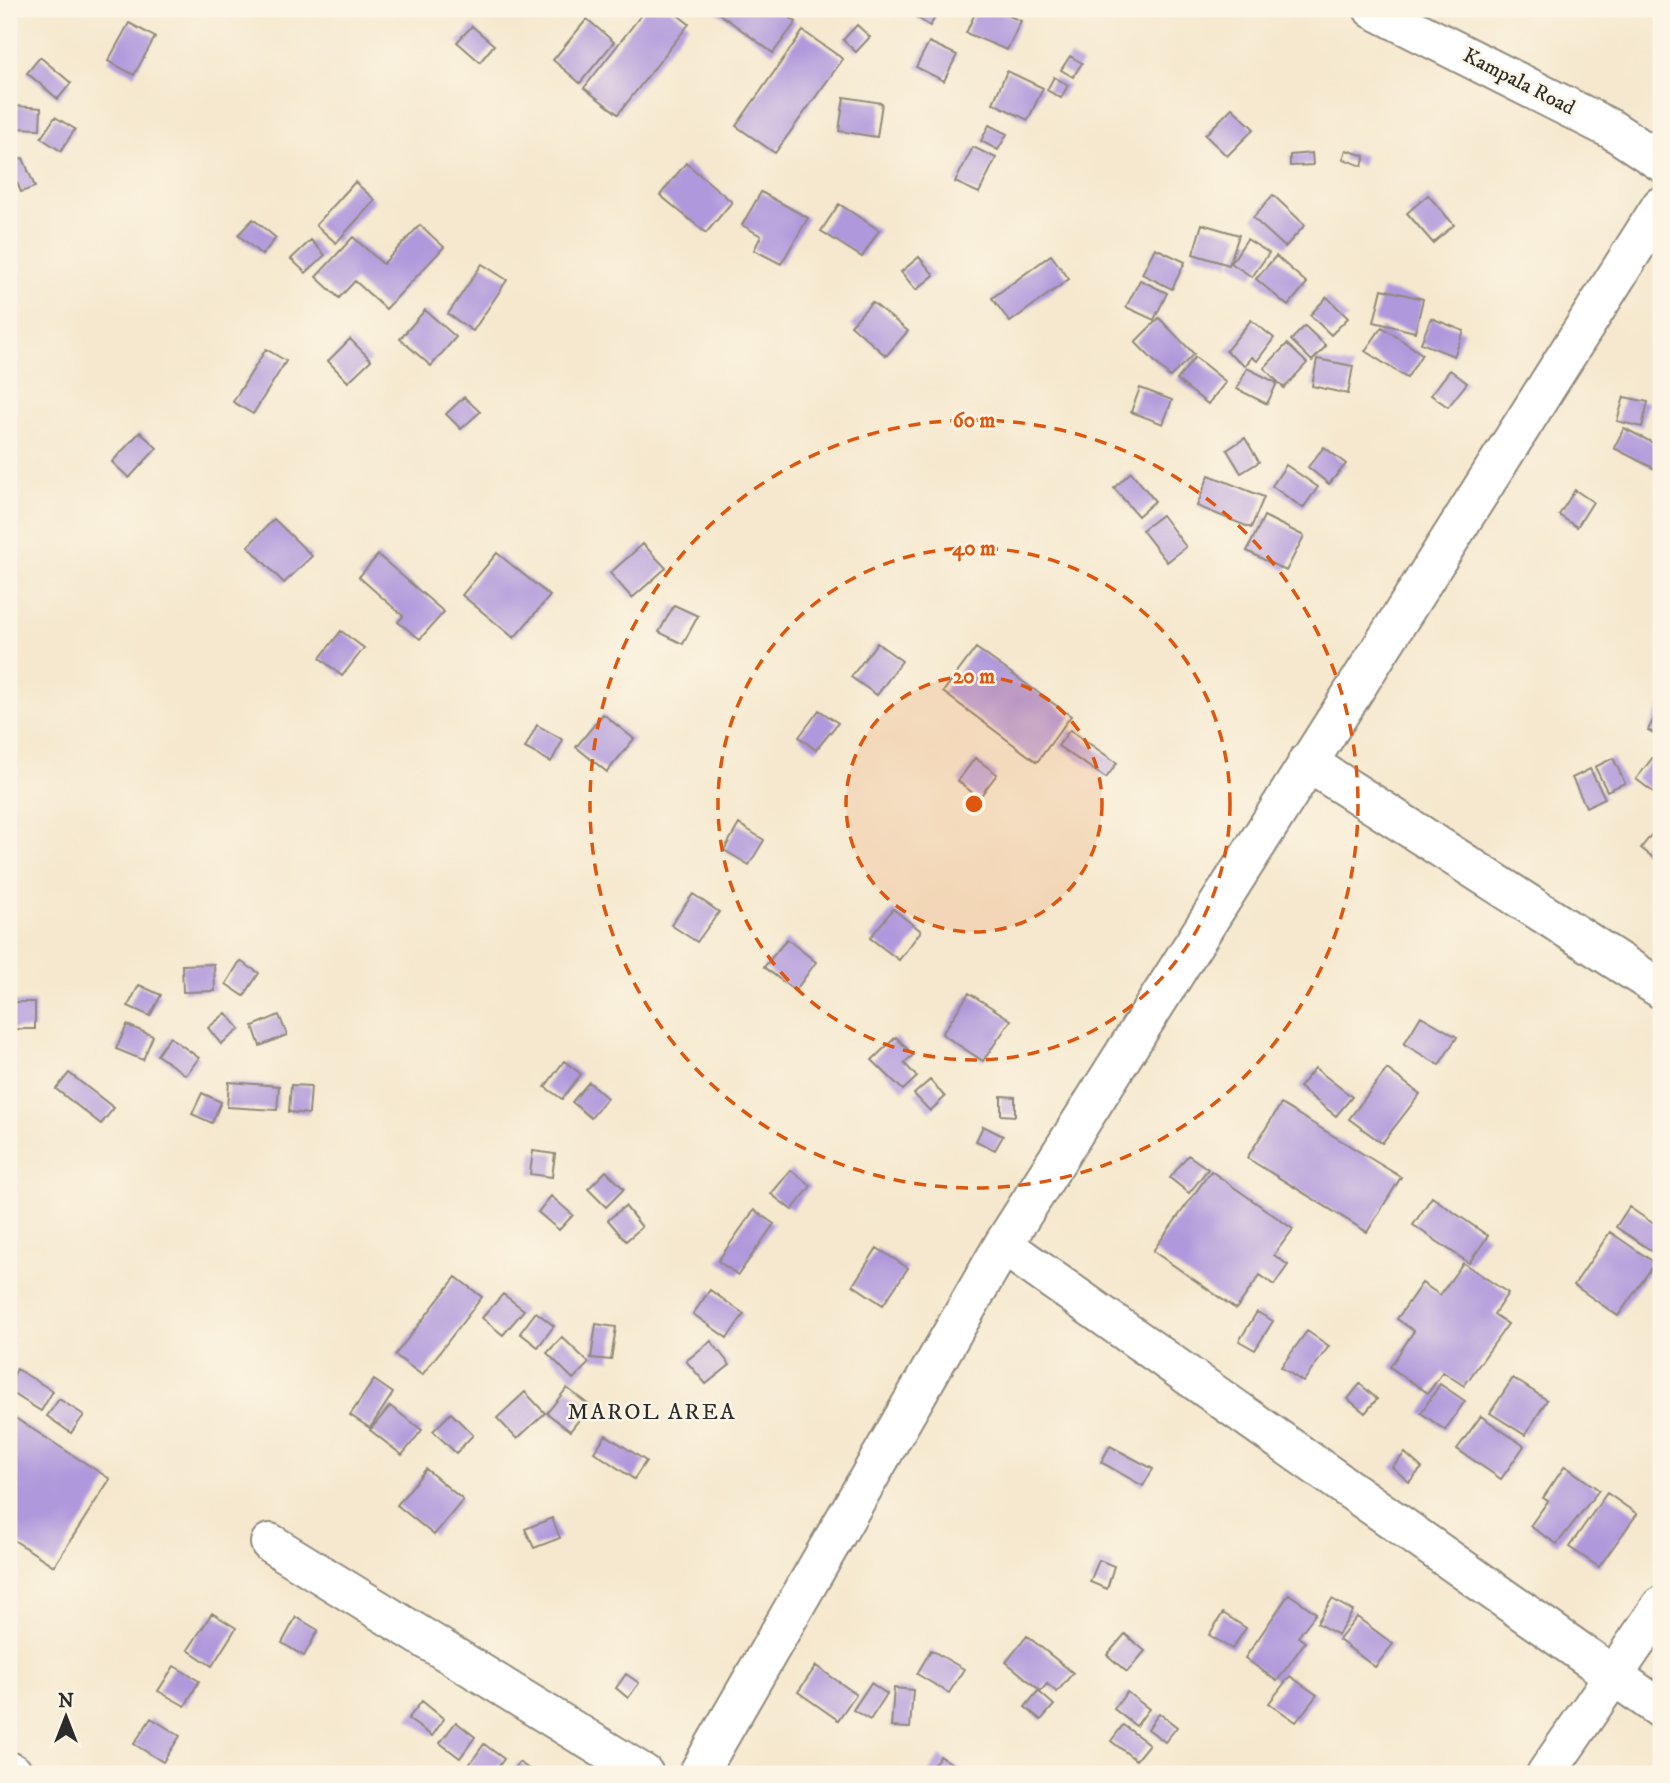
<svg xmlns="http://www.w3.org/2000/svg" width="1670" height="1783" viewBox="0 0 1670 1783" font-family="'IM FELL DW Pica',serif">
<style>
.building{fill:#b098dc}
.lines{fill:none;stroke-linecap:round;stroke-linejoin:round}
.street-casing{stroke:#908a7c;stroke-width:42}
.street{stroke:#fff;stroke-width:38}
.ring{fill:none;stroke:#df570e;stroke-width:3.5;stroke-dasharray:12 9}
.labels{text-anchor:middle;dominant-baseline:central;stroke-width:5;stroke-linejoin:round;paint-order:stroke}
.street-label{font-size:21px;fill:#2b2b2b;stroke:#fcf5e5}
.neighbourhood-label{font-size:23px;letter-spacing:2px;fill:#2b2b2b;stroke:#fcf5e5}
.centre{fill:#df570e;stroke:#fcf5e5;stroke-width:3.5}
.ring-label{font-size:21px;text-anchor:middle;font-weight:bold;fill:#df570e;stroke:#fcf5e5;stroke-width:5;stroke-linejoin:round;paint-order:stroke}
</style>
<rect width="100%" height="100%" fill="#fcf5e5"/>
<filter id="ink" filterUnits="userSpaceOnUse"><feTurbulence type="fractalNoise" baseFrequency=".0143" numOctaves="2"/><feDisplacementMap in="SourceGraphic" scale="14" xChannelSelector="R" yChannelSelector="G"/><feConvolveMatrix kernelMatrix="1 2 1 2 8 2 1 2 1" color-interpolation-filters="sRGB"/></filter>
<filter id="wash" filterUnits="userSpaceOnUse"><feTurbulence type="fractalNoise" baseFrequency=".00686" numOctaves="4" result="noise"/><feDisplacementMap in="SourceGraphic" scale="28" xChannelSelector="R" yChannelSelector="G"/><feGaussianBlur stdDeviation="1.57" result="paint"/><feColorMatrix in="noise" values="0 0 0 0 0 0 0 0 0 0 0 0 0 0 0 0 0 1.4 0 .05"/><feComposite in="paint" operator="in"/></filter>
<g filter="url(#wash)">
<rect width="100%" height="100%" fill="#f5e8ce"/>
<g id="blocks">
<path class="building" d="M646 9H670L689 24 618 114 584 88Z
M713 9H778L796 22 773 53Z
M908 9H940L930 26 907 11Z
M977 9H993L1021 21 1007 50 966 33Z
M587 19 614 42 580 83 553 60Z
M129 23 155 37 134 75 108 61Z
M857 25 870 37 856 52 843 40Z
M472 26 494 45 480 62 457 42Z
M803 31 843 59 775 153 736 126Z
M929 42 957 55 944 81 916 67Z
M1070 56 1082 63 1073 77 1061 70Z
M40 57 71 83 58 99 27 73Z
M1007 71 1043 88 1028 120 993 103Z
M1054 77 1068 85 1061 98 1047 90Z
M844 97 882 103 877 137 839 131Z
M16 106 41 108 40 129 15 128Z
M1232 108 1254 129 1227 156 1205 135Z
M55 117 75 129 61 151 41 138Z
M989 125 1007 134 998 150 981 141Z
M973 147 996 158 979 193 955 182Z
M1346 150 1365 156 1362 166 1343 159Z
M1312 153 1313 165 1290 166V155Z
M23 158 35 187 21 192 9 163Z
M686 163 732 202 706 233 660 195Z
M355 182 375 200 336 243 316 225Z
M761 192 808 218 781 264 754 250 761 236 742 225Z
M1273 195 1305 225 1285 247 1253 218Z
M1428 195 1454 225 1433 243 1407 213Z
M839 204 879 230 862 257 821 231Z
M253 219 276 238 262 255 238 235Z
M1202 224 1239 235 1229 265 1193 254Z
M420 225 444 247 386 309 355 281 339 298 316 277 353 237 383 264Z
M1247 239 1269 253 1252 277 1231 263Z
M311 240 325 255 306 273 291 259Z
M1155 248 1185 262 1172 289 1142 274Z
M1051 255 1069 279 1010 322 992 298Z
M1276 256 1307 283 1288 306 1256 279Z
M919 257 934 275 916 290 901 272Z
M482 264 507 280 473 331 448 314Z
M1140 280 1167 293 1154 320 1126 307Z
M1382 289 1423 299 1415 332 1374 322Z
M1327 297 1348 318 1331 335 1310 315Z
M872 302 908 331 886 356 851 325Z
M425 310 456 337 431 366 400 339Z
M1159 318 1194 354 1170 377 1135 342Z
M1431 318 1464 331 1454 356 1421 343Z
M1251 320 1274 338 1257 361 1252 357 1245 366 1226 351Z
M1305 326 1326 346 1312 361 1291 340Z
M1382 327 1422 354 1407 378 1365 351Z
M350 339 371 360 348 382 328 361Z
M1287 344 1307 363 1284 388 1264 368Z
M266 349 286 361 253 414 233 402Z
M1195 357 1226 382 1208 404 1177 380Z
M1317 359 1353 366 1348 394 1312 386Z
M1247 368 1277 383 1267 404 1237 389Z
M1450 370 1467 383 1448 407 1431 395Z
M1140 388 1172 400 1163 424 1131 412Z
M464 397 480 412 461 429 446 414Z
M1624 397 1648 402 1642 427 1617 421Z
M1624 428 1661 447V472L1614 448Z
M140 432 157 448 129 478 112 462Z
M1245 438 1259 462 1241 473 1227 450Z
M1324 447 1346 464 1329 484 1308 467Z
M1286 465 1318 487 1303 508 1272 486Z
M1131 472 1155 501 1138 516 1114 488Z
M1209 475 1264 497 1251 528 1197 506Z
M1575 490 1593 502 1577 527 1559 515Z
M1162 515 1186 547 1167 562 1142 530Z
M1264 516 1304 536 1286 571 1247 551Z
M274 519 312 556 284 583 248 546Z
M643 544 666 568 632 598 610 573Z
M497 553 550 596 514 638 462 595Z
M378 555 444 612 420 639 398 622 403 616 359 577Z
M674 605 698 616 683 644 659 632Z
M341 631 364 648 342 676 320 658Z
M877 643 902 661 877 695 851 677Z
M976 648 1071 716 1037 762 943 692Z
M1661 705V737L1648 730Z
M819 710 838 723 816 750 799 737Z
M603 714 634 739 607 772 576 747Z
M537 725 563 740 551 762 525 748Z
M1070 730 1117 763 1106 778 1058 746Z
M1661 747V795L1660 797 1636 779Z
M975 758 997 774 979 798 958 781Z
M1613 758 1625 783 1607 791 1595 767Z
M1590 769 1605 798 1586 807 1572 778Z
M739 824 764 840 749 865 724 850Z
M1656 829 1661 833 1660 863 1641 848Z
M693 894 719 912 697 942 671 925Z
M893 909 921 931 899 960 870 938Z
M787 939 816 962 795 991 764 967Z
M240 961 259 973 244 996 226 984Z
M214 964 215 991 183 992 182 965Z
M139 985 161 995 150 1016 128 1006Z
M969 993 1011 1020 983 1061 942 1034Z
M9 1002H35V1029H9Z
M226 1013 240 1029 221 1044 208 1028Z
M279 1015 287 1035 260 1046 253 1026Z
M1421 1016 1457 1037 1439 1065 1404 1044Z
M127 1025 153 1036 143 1060 116 1049Z
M170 1037 199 1058 186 1075 157 1055Z
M896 1037 913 1055 904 1063 917 1077 903 1090 872 1060Z
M564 1061 581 1074 562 1099 545 1087Z
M1315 1068 1352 1097 1336 1116 1299 1087Z
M1387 1069 1420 1094 1382 1143 1349 1119Z
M69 1073 114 1108 101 1124 56 1089Z
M930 1080 945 1097 930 1111 914 1094Z
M229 1082 279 1086 277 1110 227 1107Z
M589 1082 607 1098 591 1118 572 1102Z
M291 1085 311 1086 309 1114 289 1112Z
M202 1093 221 1102 212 1123 192 1114Z
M1001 1096 1015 1097V1116L1001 1115Z
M1281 1104 1401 1177 1367 1232 1247 1158Z
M983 1126 1003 1136 995 1150 976 1141Z
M533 1151 555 1154 552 1177 530 1174Z
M1188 1155 1208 1169 1189 1193 1170 1178Z
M791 1170 811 1186 792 1210 771 1194Z
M606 1171 624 1189 606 1207 588 1189Z
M1211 1171 1293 1229 1274 1255 1288 1265 1274 1285 1260 1275 1236 1309 1153 1251Z
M551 1196 573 1215 559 1230 538 1212Z
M1432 1197 1488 1236 1469 1263 1413 1225Z
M625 1206 642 1227 626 1241 608 1220Z
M1629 1207 1661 1229V1250L1658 1255 1616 1227Z
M754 1210 774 1224 738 1275 718 1261Z
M1610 1232 1655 1263 1618 1316 1574 1285Z
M877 1248 908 1268 883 1305 853 1285Z
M1463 1263 1508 1293 1494 1314 1508 1324 1464 1386 1443 1372 1428 1393 1390 1367 1414 1331 1397 1319 1422 1283 1440 1295Z
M456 1277 482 1297 422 1375 395 1355Z
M710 1290 744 1314 727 1338 693 1314Z
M503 1294 524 1310 503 1335 482 1318Z
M536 1312 554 1326 538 1347 520 1333Z
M1257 1312 1273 1321 1255 1350 1239 1341Z
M596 1324 616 1327 611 1360 591 1358Z
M1307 1331 1329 1346 1303 1382 1281 1367Z
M562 1337 589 1363 573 1379 547 1353Z
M711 1341 730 1365 706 1384 686 1361Z
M17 1369 53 1391 41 1411 9 1391V1382Z
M1513 1378 1547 1400 1525 1435 1490 1413Z
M374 1380 393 1393 370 1428 350 1415Z
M1360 1384 1377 1399 1365 1413 1348 1399Z
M1440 1384 1465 1401 1445 1430 1421 1413Z
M567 1388 590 1406 570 1431 547 1413Z
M525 1392 545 1413 517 1439 497 1418Z
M59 1399 84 1415 71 1433 47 1416Z
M390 1406 422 1430 402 1455 370 1430Z
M451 1413 473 1435 456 1453 433 1431Z
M9 1414 110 1479 54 1566 9 1537Z
M1481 1416 1524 1446 1501 1479 1457 1449Z
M606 1435 646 1461 634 1479 594 1452Z
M1110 1446 1153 1469 1143 1486 1101 1462Z
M1405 1453 1422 1468 1409 1482 1392 1467Z
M1565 1466 1599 1490 1557 1544 1530 1526 1548 1501 1543 1498Z
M426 1469 463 1500 434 1535 397 1505Z
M1607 1493 1637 1514 1599 1567 1569 1547Z
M552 1518 560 1538 534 1548 525 1529Z
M1099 1560 1114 1566 1107 1589 1090 1582Z
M1289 1594 1316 1613 1298 1637 1305 1642 1277 1681 1245 1658Z
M1332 1599 1353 1611 1338 1635 1317 1623Z
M212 1613 236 1628 212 1666 188 1650Z
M1223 1613 1246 1628 1232 1649 1209 1635Z
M296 1617 318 1630 304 1656 282 1643Z
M1357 1617 1393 1644 1375 1667 1339 1640Z
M1125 1634 1145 1651 1127 1672 1107 1655Z
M1027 1636 1073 1673 1057 1692 1047 1684 1041 1691 1006 1662Z
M931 1650 964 1669 949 1693 917 1674Z
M174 1666 199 1681 185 1706 158 1691Z
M816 1666 856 1694 838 1720 798 1692Z
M626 1674 639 1683 628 1698 616 1688Z
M1290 1676 1317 1695 1296 1722 1269 1703Z
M871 1683 887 1694 870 1720 853 1710Z
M894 1688 913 1690 910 1728 891 1727Z
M1038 1691 1054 1705 1041 1720 1025 1707Z
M1127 1692 1149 1709 1136 1726 1114 1709Z
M422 1701 444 1719 432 1736 408 1719Z
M1159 1713 1177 1727 1165 1742 1148 1729Z
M151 1718 180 1736 163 1762 134 1744Z
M456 1722 475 1737 460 1758 440 1743Z
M1123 1725 1149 1744 1136 1760 1111 1741Z
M484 1744 504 1759 493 1774H482L469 1765Z
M940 1756 968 1774H927Z
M519 1762 536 1774H509Z"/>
</g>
</g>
<g filter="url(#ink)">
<use href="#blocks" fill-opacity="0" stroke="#908a7c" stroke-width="2"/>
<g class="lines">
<defs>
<path id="street" d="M1373 9 1611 129 1661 162
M1307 762 1661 989
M1003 1245 1661 1709
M270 1543 644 1774
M9 1771 14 1774
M698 1774 1003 1245 1661 206
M1546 1774 1661 1606"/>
</defs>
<use href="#street" class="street-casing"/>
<use href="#street" class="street"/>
</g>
</g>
<circle cx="974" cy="804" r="128" fill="#df570e" fill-opacity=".12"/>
<g class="ring">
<circle cx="974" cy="804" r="128"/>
<circle cx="974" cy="804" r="256"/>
<circle cx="974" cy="804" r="384"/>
</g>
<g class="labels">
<g class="street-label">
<text transform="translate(1519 82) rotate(27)">Kampala Road</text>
</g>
<g class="neighbourhood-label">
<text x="652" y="1412">MAROL AREA</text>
</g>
</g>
<circle cx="974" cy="804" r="10" class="centre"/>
<g class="ring-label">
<text x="974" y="427">60 m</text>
<text x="974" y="555">40 m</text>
<text x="974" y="683">20 m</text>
</g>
<rect width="1670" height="1783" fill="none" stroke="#fcf5e5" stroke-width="35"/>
<g transform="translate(66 1717)" stroke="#fcf5e5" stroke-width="5" paint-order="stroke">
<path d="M0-5L12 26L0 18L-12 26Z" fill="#2b2b2b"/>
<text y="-10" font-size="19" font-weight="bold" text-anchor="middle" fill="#2b2b2b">N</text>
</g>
</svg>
